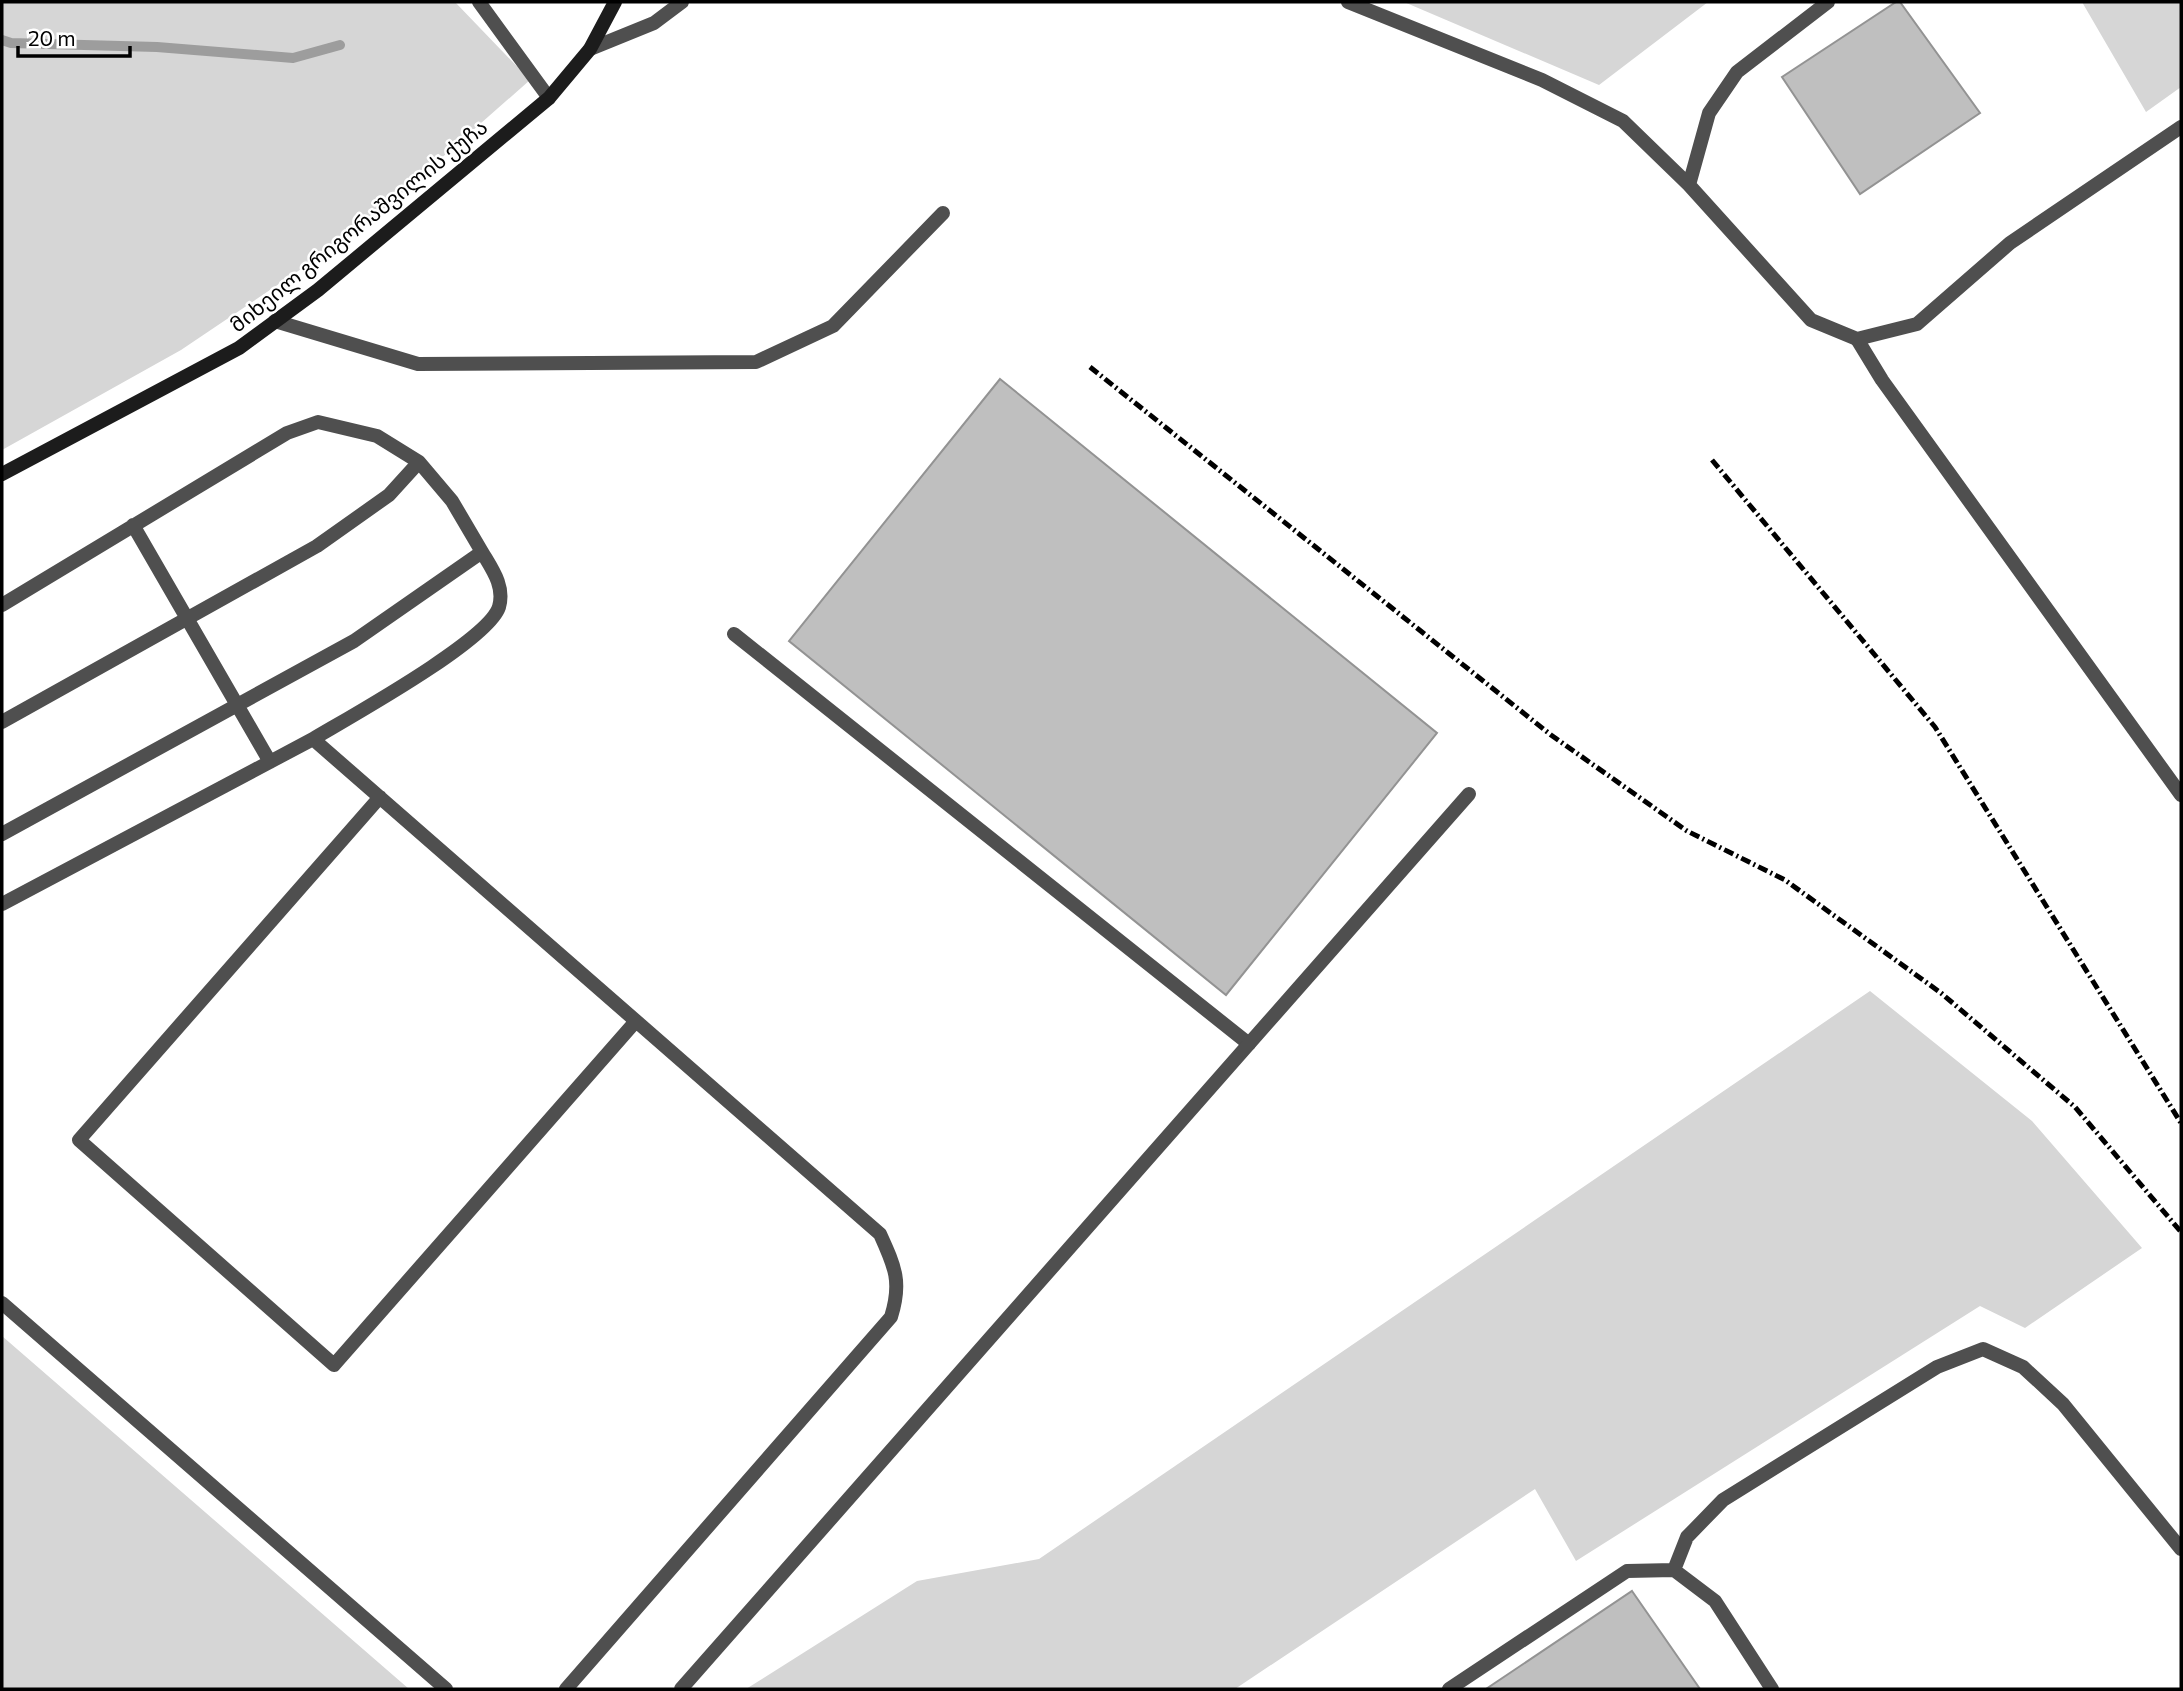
<svg xmlns="http://www.w3.org/2000/svg" width="2183" height="1691" viewBox="0 0 2183 1691" font-family="Commissioner,'Noto Sans Georgian',sans-serif">
<style>
.green{fill:#d6d6d6}
.lines{fill:none;stroke-linecap:round;stroke-linejoin:round}
.stream{stroke:#9d9d9d;stroke-width:10}
.building{fill:#bfbfbf;stroke:#939393;stroke-width:2}
.lane{stroke:#4f4f4f;stroke-width:14}
.street{stroke:#4f4f4f;stroke-width:14}
.secondary{stroke:#1c1c1c;stroke-width:14}
.rail{stroke:#000;stroke-width:5;stroke-dasharray:10 3.5 2 3.5;stroke-linecap:butt}
.labels{text-anchor:middle;dominant-baseline:central;stroke-width:5;stroke-linejoin:round;paint-order:stroke}
.street-label{font-size:21px;fill:#000;stroke:#fff}
</style>
<rect width="100%" height="100%" fill="#fff"/>
<path class="green" d="M2 2H455L530 80 362 228 181 350 2 450Z
M1404 2H1708L1599 85Z
M2082 2H2181V87L2146 112Z
M1870 991 2032 1121 2142 1248 2025 1328 1980 1306 1576 1561 1535 1489 1235 1689H746L917 1581 1039 1559Z
M2 1336 409 1689H2Z"/>
<g class="lines">
<path class="stream" d="M2 40 11 43 157 47 293 58 340 45"/>
</g>
<path class="building" d="M1896 2H1900L1980 113 1860 194 1782 77Z
M1000 379 1437 733 1226 995 789 641Z
M1632 1591 1700 1689H1486Z"/>
<g class="lines">
<path class="lane" d="M479 2 549 98
M275 321 418 364 756 362 833 326 943 213
M1857 339 1882 380 2181 795
M133 525 270 762
M2 605 287 433 318 422 377 436 419 462 452 501 482 552
M734 634 1249 1044
M2 722 317 546 389 495 419 462
M380 797 79 1140 334 1365 636 1021
M2 834 354 641 482 552C492 569 505 586 499 607 488 641 348 718 313 739
M2 904 313 739 880 1234C895 1267 902 1282 891 1317L566 1689
M1674 1570 1687 1537 1723 1500 1937 1367 1983 1349 2023 1367 2063 1404 2181 1549
M1449 1689 1627 1571 1674 1570 1715 1601 1772 1689"/>
<path class="street" d="M1348 2 1542 80 1623 121 1689 185 1811 320 1857 339 1917 324 2010 243 2181 127
M590 49 654 23 682 2
M1689 185 1709 113 1737 72 1828 2
M2 1303 446 1689
M681 1689 1469 794"/>
<path class="secondary" d="M2 474 239 348 318 290 549 98 590 49 615 2"/>
<path class="rail" d="M1090 367 1551 735 1687 831 1785 880 1941 993 2075 1107 2181 1232
M1712 460 1935 727 2181 1123"/>
</g>
<g class="labels">
<g class="street-label">
<text transform="translate(358 225) rotate(-39)">მიხეილ გრიგორაშვილის ქუჩა</text>
</g>
</g>
<rect width="2183" height="1691" fill="none" stroke="#000000" stroke-width="7"/>
<path d="M18 46v10h112v-10" fill="none" stroke="#000000" stroke-width="3.5"/>
<text x="28" y="46" font-size="21" fill="#000000" stroke="#ffffff" stroke-width="5" paint-order="stroke">20 m</text>
</svg>
